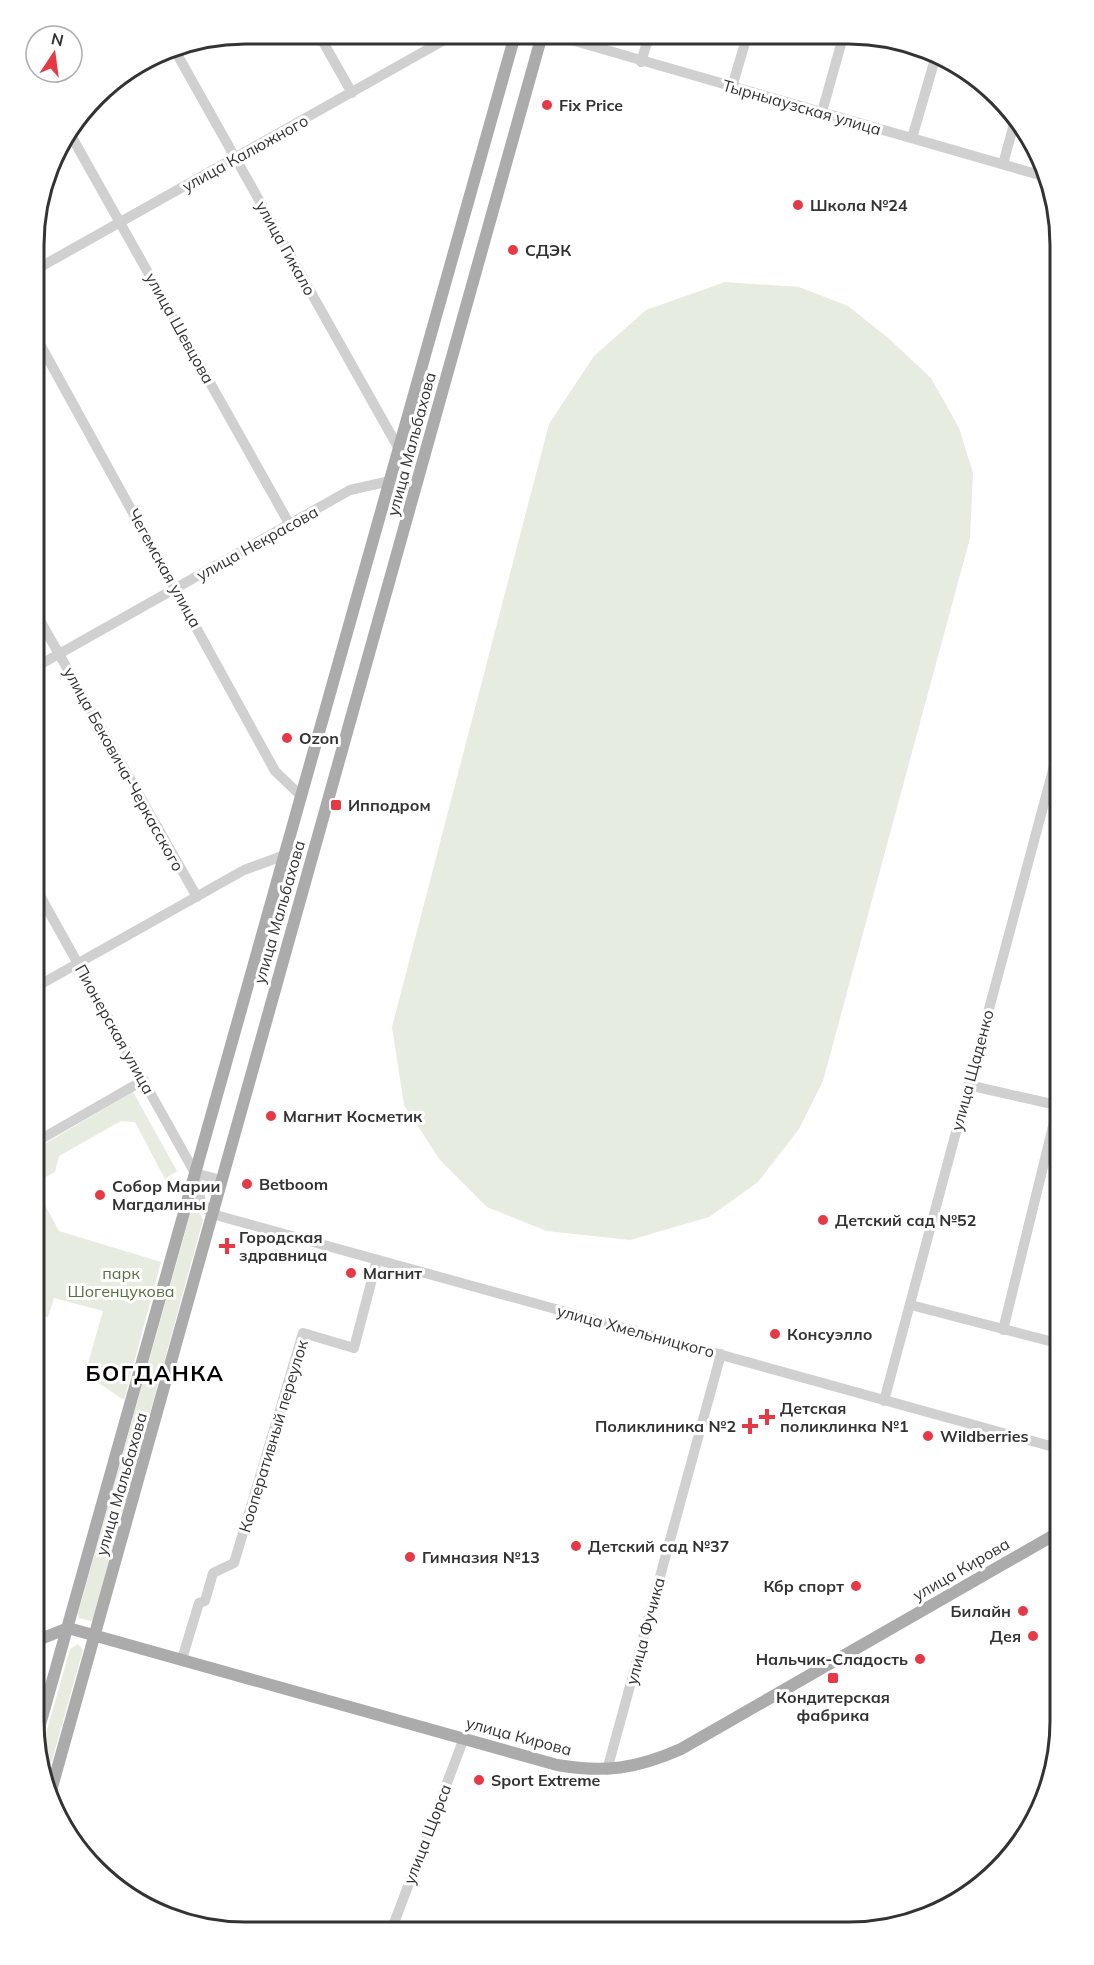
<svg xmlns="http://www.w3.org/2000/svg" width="1094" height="1965" viewBox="0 0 1094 1965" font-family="Mulish,sans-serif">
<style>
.green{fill:#e6ecdf}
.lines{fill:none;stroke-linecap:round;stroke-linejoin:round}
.minor{stroke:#d0d0d0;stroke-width:10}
.major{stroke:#ababab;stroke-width:12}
.poi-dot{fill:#e63946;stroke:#fff;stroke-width:2}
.labels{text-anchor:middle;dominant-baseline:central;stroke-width:6;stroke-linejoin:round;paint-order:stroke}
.poi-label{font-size:16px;font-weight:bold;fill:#333;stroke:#fff;text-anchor:start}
.street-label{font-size:16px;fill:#333;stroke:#fff}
.park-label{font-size:16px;fill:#56703f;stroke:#fff}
.district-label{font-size:22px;font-weight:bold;letter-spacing:1.5px;fill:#000;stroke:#fff}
.rim{fill:none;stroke:#333;stroke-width:3}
</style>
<rect width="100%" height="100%" fill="#fff"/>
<path class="green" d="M725 282 799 287 848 306 887 337 931 378 959 428 973 473 970 538 823 1081 799 1129 758 1182 709 1217 630 1240 547 1231 487 1207 440 1160 404 1105 392 1027 549 424 594 356 646 310Z
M133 1092 177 1171 165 1179 135 1122 121 1121 59 1156 55 1172 34 1183V1150Z
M34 1185 59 1231 161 1262 124 1400 85 1374 103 1311 54 1298 48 1317H39L33 1341Z
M198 1210 203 1220 94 1617 91 1621 79 1618 78 1613 190 1215 193 1211Z
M78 1644 83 1650 44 1789 39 1758 70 1649Z"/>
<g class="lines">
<path class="minor" d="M318 33 352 93
M554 35 1050 178
M173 47 399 449
M641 62 649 36
M732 87 747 36
M822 112 843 37
M69 132 290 525
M912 138 935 59
M1003 164 1014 124
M35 270 455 34
M35 335 275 771 301 796
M34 610 197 897
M34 668 350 490 390 481
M34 885 195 1173 201 1202 212 1214 1061 1449
M34 988 244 870 285 855
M968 1085 1061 1106
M34 1143 144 1080
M195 1173 221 1180
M911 1305 1061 1344
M1003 1330 1058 1106
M884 1401 1061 740
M182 1659 199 1603 205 1601 213 1573 234 1563 303 1333 354 1348 377 1260
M607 1770 721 1354
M391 1931 464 1738"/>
<path class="major" d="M33 1642 68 1628 557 1765C605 1773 636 1769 681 1749L1061 1531
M36 1739 515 35
M49 1798 542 35"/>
</g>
<g class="poi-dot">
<circle cx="547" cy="105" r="6"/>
<circle cx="798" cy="205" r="6"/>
<circle cx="513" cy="250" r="6"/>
<circle cx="287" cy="738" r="6"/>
<rect x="330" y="799" width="12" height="12" rx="3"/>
<circle cx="271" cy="1116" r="6"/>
<circle cx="247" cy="1184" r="6"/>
<circle cx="100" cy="1195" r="6"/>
<circle cx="823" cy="1220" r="6"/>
<path d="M224 1237h6v6h6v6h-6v6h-6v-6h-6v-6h6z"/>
<circle cx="351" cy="1273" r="6"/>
<circle cx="775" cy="1334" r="6"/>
<path d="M764 1408h6v6h6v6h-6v6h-6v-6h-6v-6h6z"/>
<path d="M747 1417h6v6h6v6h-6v6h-6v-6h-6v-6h6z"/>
<circle cx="928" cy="1436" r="6"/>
<circle cx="576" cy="1546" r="6"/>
<circle cx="410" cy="1557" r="6"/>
<circle cx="856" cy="1586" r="6"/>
<circle cx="1023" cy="1611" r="6"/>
<circle cx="1033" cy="1636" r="6"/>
<circle cx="920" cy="1659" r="6"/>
<rect x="827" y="1672" width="12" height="12" rx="3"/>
<circle cx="479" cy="1780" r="6"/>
</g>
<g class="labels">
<g class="poi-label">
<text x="559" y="105">Fix Price</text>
<text x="810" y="205">Школа №24</text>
<text x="525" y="250">СДЭК</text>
<text x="299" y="738">Ozon</text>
<text x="348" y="805">Ипподром</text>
<text x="283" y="1116">Магнит Косметик</text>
<text x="259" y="1184">Betboom</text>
<text x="112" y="1186">Собор Марии<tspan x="112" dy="18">Магдалины</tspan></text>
<text x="835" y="1220">Детский сад №52</text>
<text x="239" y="1237">Городская<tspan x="239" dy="18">здравница</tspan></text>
<text x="363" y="1273">Магнит</text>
<text x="787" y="1334">Консуэлло</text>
<text x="780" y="1408">Детская<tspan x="780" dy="18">поликлинка №1</tspan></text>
<text x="736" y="1426" text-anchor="end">Поликлиника №2</text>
<text x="940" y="1436">Wildberries</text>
<text x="588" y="1546">Детский сад №37</text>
<text x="422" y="1557">Гимназия №13</text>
<text x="844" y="1586" text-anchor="end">Кбр спорт</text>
<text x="1011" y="1611" text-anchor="end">Билайн</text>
<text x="1021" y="1636" text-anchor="end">Дея</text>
<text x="908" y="1659" text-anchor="end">Нальчик-Сладость</text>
<text x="833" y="1697" text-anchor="middle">Кондитерская<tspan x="833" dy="18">фабрика</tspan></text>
<text x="491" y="1780">Sport Extreme</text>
</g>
<g class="street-label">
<text transform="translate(802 107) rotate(16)">Тырныаузская улица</text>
<text transform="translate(245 153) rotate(-29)">улица Калюжного</text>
<text transform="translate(286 248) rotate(61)">улица Гикало</text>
<text transform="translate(180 328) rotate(61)">улица Шевцова</text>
<text transform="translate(411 444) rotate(-75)">улица Мальбахова</text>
<text transform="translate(257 543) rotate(-29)">улица Некрасова</text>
<text transform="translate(165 568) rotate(61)">Чегемская улица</text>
<text transform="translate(124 769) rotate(61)">улица Бековича-Черкасского</text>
<text transform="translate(279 912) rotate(-74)">улица Мальбахова</text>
<text transform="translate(115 1029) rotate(61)">Пионерская улица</text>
<text transform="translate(972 1070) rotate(-75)">улица Щаденко</text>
<text transform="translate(636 1331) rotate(15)">улица Хмельницкого</text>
<text transform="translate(273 1436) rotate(-73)">Кооперативный переулок</text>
<text transform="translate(121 1484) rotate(-74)">улица Мальбахова</text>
<text transform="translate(961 1569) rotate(-30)">улица Кирова</text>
<text transform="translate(645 1631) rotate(-75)">улица Фучика</text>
<text transform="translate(519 1736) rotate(15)">улица Кирова</text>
<text transform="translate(427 1834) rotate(-69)">улица Щорса</text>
</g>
<g class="park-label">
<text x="121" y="1273">парк<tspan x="121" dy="18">Шогенцукова</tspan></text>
</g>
<g class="district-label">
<text x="155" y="1373">БОГДАНКА</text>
</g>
</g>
<path d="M0 0H1094V1965H0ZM245 44H849A201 201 0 0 1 1050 245V1721A201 201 0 0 1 849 1922H245A201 201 0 0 1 44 1721V245A201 201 0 0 1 245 44Z" fill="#fff" fill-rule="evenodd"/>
<path class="rim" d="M245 44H849A201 201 0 0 1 1050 245V1721A201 201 0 0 1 849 1922H245A201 201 0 0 1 44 1721V245A201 201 0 0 1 245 44Z"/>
<g transform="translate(54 54) rotate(13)"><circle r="28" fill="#ffffff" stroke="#adadad" stroke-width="1.5"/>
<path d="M0-4.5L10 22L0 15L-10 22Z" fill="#e63946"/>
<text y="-9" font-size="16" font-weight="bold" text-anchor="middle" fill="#333333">N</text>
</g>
</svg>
